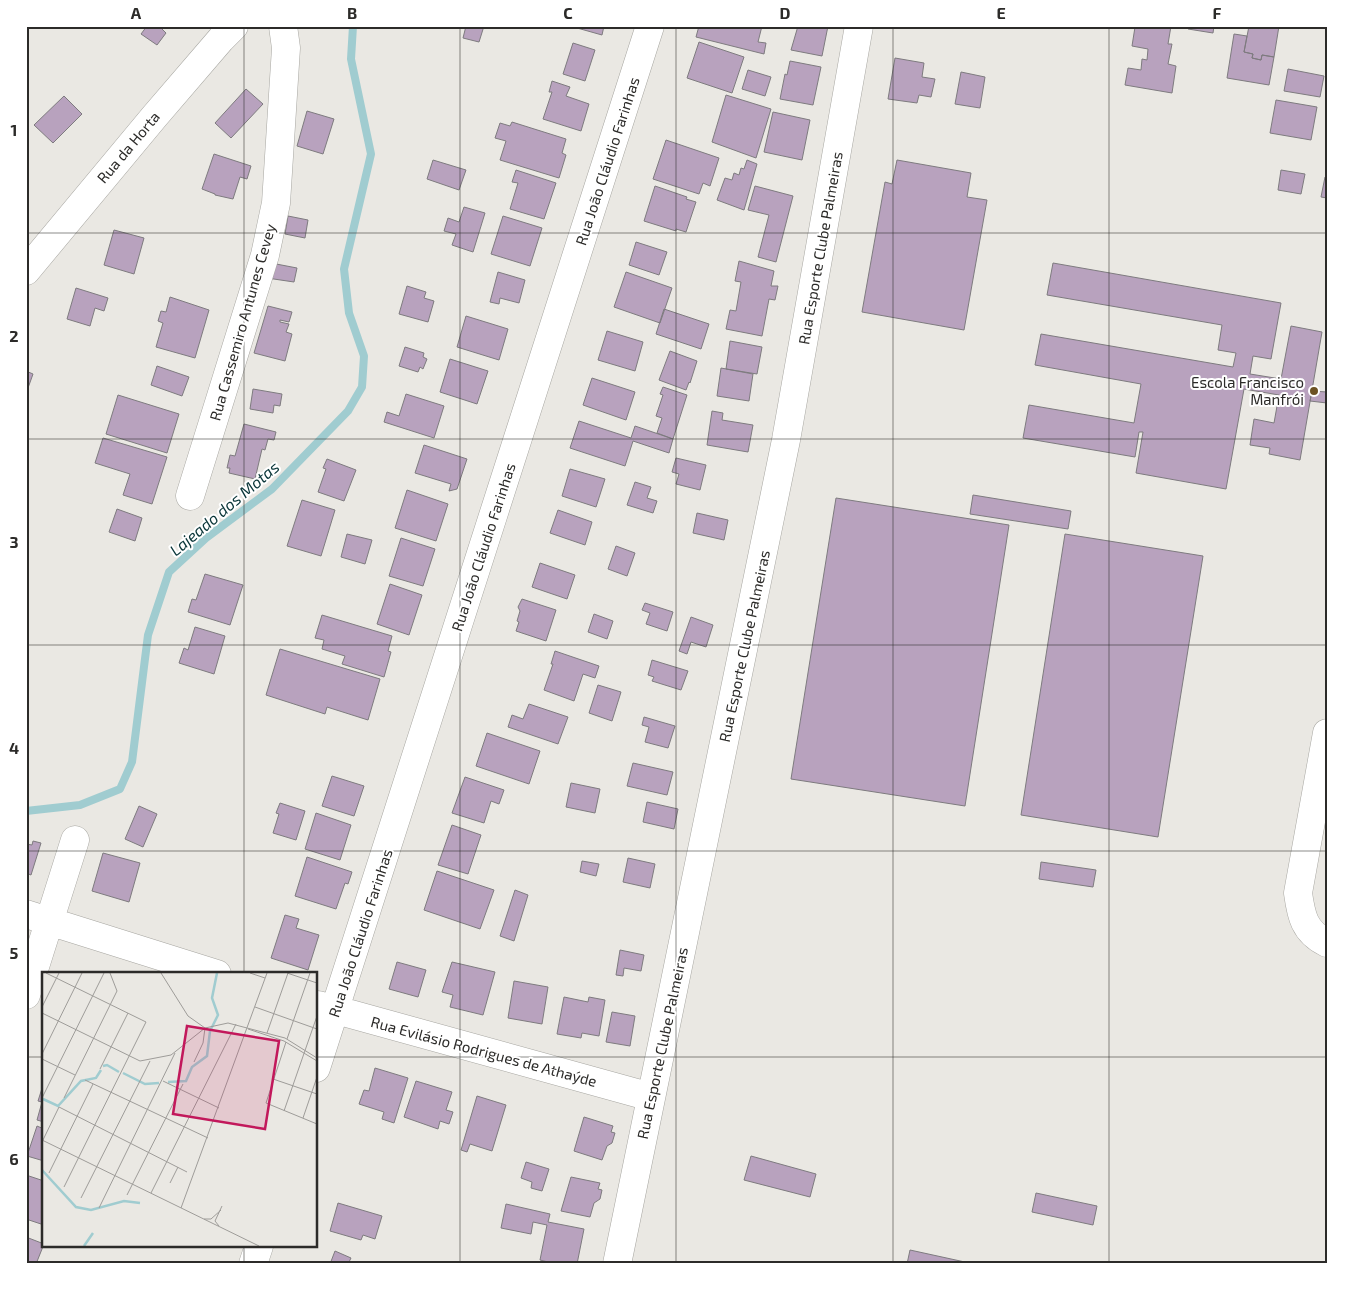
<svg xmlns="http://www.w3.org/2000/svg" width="1353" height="1290" viewBox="0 0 1353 1290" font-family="'Exo 2',sans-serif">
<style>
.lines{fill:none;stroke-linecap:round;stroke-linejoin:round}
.stream{stroke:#a0ccd0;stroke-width:8}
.building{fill:#b8a2be;stroke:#7e7b7f}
.minor-casing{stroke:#a7a6a1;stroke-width:29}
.minor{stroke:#fff;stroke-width:28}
.grid{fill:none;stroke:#2c2b29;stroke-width:1;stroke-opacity:0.55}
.poi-dot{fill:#6b5122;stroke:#fff;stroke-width:2}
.labels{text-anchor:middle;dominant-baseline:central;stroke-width:4;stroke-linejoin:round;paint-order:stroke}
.street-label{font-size:15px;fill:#2c2b29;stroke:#fff}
.poi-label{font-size:15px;fill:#2c2b29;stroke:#fff;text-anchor:end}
.water-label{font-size:16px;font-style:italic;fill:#093538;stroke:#fff}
.inset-river{fill:none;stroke:#a0ccd0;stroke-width:2.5}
.inset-road{fill:none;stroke:#9e9c99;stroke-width:1}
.view{fill:#c2185b;fill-opacity:0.15;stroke:#c2185b;stroke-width:2.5}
.inset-edge{fill:none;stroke:#2c2b29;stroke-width:2.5}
.neatline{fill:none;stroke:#2c2b29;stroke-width:2}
.grid-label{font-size:16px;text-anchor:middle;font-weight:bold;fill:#2c2b29}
</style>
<rect width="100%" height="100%" fill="#eae8e3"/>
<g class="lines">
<path class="stream" d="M26 811 80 805 120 789 132 762 148 635 169 572 206 538 272 489 348 411 362 387 364 356 349 313 344 269 371 154 351 59 353 26"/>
</g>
<path class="building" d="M147 26H165L162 29 166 33 157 45 141 34Z
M466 26H484L479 42 463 38Z
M570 26H604L602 35Z
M699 26H762L758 42 766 43 764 54 696 37Z
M798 26H828L822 56 791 50Z
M1142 26H1171L1168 44H1172L1168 64 1176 66 1172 93 1125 85 1128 68 1141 70 1142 59 1147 60 1148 49 1132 46 1135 27 1142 28Z
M1189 26H1214L1213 33 1188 29Z
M1249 26H1279L1274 57 1262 55 1261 60 1252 58 1253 54 1244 52Z
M1234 34 1247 36 1244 52 1253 54 1252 58 1261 60 1262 55 1274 57 1269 85 1227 78Z
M699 42 744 57 732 93 687 78Z
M573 43 595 50 585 81 563 74Z
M895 58 924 63 922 77 935 79 931 97 919 95 917 103 888 99Z
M790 61 821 67 813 105 780 99 785 74 787 75Z
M1288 69 1324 76 1320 97 1284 91Z
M748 70 771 77 765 96 742 89Z
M961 72 985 77 980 108 955 104Z
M552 81 570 87 566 96 589 104 581 131 543 119 552 92H549Z
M246 89 263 104 231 138 215 123Z
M726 95 771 109 756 158 712 142Z
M64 96 82 114 53 143 34 125Z
M1276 100 1317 107 1311 140 1270 133Z
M307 111 334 119 323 154 297 146Z
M773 112 810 120 802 160 764 152Z
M512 122 566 139 562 153 566 155 559 178 500 160 506 141 495 138 500 123 510 126Z
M666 140 719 158 710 186 703 183 699 194 653 179Z
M214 154 251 166 247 179 240 177 233 199 215 195V194L202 189Z
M433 160 466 170 459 190 427 179Z
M747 160 757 164 744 210 717 200 725 178 732 180 734 173 739 175 741 168 744 169Z
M897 160 971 173 967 197 987 200 964 330 862 312 885 182 892 184Z
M516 170 556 183 544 219 510 209 518 183 512 182Z
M1281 170 1305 174 1301 194 1278 190Z
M1325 177 1327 178V198L1321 197Z
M655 186 687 197 686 199 696 202 686 232 676 229V231L644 221Z
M755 186 793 196 776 262 758 257 769 215 748 210Z
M464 207 485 213 473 252 452 245 456 234 444 231 448 218 459 222Z
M288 216 308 220 305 238 285 234Z
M503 216 542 228 530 266 491 254Z
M114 230 144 238 134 274 104 265Z
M636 242 667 252 659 275 629 265Z
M739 261 774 271 771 286H778L775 300 769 299 762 336 726 329 730 310 736 311 741 282 735 281Z
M271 263 297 268 294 282 267 278Z
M1053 263 1281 303 1271 359 1253 356 1250 374 1281 379 1291 326 1322 332 1300 460 1269 454 1270 448 1250 445 1254 419 1274 423 1279 395 1244 389 1226 489 1136 473 1143 432H1139L1135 457 1023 438 1029 405 1134 423 1141 384 1035 365 1041 334 1233 367 1236 353 1218 350 1222 325 1047 295Z
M498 272 525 280 519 303 500 298 499 304 490 302Z
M626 272 672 288 660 323 614 307Z
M407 286 426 292 424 298 434 301 428 322 399 314Z
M76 288 108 298 104 311 95 308 90 326 67 319Z
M170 297 209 310 195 358 156 347 163 323 158 321 161 311 166 312Z
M268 306 292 312 289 322 280 320V322L289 324 286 332 292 334 285 361 254 353Z
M664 309 709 324 701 349 656 334Z
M466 316 508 329 499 360 457 347Z
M607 331 643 342 635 371 598 360Z
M730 341 762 347 757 374 726 369Z
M405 347 424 353 423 357 427 359 423 369 420 367 418 372 399 366Z
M670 351 697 361 690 383 689 382 686 390 659 380Z
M450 359 488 371 477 404 440 392Z
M157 366 189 377 182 396 151 385Z
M721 368 753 374 749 401 717 396Z
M26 371 33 374 28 388 26 387Z
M592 378 635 392 626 420 583 405Z
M663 387 687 395 673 439 657 433 662 418 656 416 663 395 660 394Z
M253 389 282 394 280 406 274 405 273 413 250 409Z
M1312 391 1327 392V403L1310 401Z
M406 394 444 406 434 438 384 422 387 412 399 416Z
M118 395 179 414 167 453 106 434Z
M712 411 723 413 722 420 753 425 748 452 707 445Z
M579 421 631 438 635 426 673 439 669 453 633 441 625 466 570 448Z
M244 424 276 432 274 440 268 439 265 450 262 449 255 479 229 473 230 468H227L230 455 235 456Z
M103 438 167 457 152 504 123 495 130 474 95 463Z
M424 445 467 459 457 489 449 491 451 484 415 473Z
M676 458 706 465 700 490 676 484 679 474 672 472Z
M327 459 356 470 344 501 318 492 326 469 323 468Z
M570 469 605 479 596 507 562 496Z
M635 482 651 487 647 498 657 501 653 513 627 505Z
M407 490 448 504 436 541 395 528Z
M973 495 1071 511 1068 529 970 514Z
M836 498 1009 525 965 806 791 779Z
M302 500 335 510 321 556 287 546Z
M117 509 142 518 135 541 109 532Z
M558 510 592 522 585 545 550 533Z
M697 513 728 520 724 540 693 533Z
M347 534 372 540 365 564 341 557Z
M1065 534 1203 556 1158 837 1021 815Z
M401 538 435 549 423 586 389 576Z
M616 546 635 553 627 576 608 569Z
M540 563 575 575 567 599 532 587Z
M205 574 243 585 230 625 188 612 192 599 196 600Z
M390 584 422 595 409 635 377 624Z
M522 599 556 610 546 641 516 631 519 622 517 621 520 611 518 607Z
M645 603 673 612 667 631 646 624 650 613 642 610Z
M594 614 613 621 607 639 588 632Z
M322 615 392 636 388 651 391 652 384 677 342 664 345 656 322 649 324 640 315 638Z
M691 617 713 625 706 647 691 642 687 654 679 651Z
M195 627 225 636 214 674 179 663 184 648 188 650Z
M280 649 380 679 368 720 327 707 325 714 266 695Z
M555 651 599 666 595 678 583 674 574 701 544 690 553 664H551Z
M652 660 688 671 681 690 652 681 654 677 648 675Z
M598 685 621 692 612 721 589 713Z
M529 704 568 717 558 744 508 727 512 715 523 719Z
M644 717 675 726 668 748 645 742 649 727 642 725Z
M487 733 540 751 529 784 476 766Z
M633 763 673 772 667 795 627 786Z
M332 776 364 786 354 816 322 806Z
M465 777 504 790 499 804 491 801 484 823 452 813Z
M571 783 600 789 595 813 566 807Z
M647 802 678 809 674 829 643 822Z
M280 803 305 811 296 840 273 833 279 814 276 813Z
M139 806 157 814 143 847 125 839Z
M316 813 351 825 340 860 305 849Z
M452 825 481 835 468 874 438 865Z
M33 841 41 843 31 875 26 873V844L32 845Z
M103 853 140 863 129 902 92 891Z
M307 857 352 872 348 884 345 883 336 909 295 896Z
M628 858 655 864 650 888 623 882Z
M582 861 599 864 596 876 580 872Z
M1041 862 1096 870 1093 887 1039 879Z
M437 871 494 890 480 929 424 910Z
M515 890 528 895 514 941 500 936Z
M285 915 299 919 296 928 319 935 308 970 271 958Z
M620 950 644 955 641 971 624 968 623 976 616 975Z
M397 962 426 970 418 997 389 989Z
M452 962 495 972 483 1015 450 1007 453 995 442 992Z
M514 981 548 987 542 1024 508 1018Z
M564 997 588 1002 589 997 605 1000 599 1036 582 1033 581 1038 557 1034Z
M612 1012 635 1016 630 1046 606 1042Z
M375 1068 408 1078 394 1123 382 1119 384 1112 359 1104 364 1090 369 1091Z
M416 1081 452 1092 446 1110 453 1112 449 1124 440 1121 438 1129 404 1117Z
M44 1082V1122L37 1120 42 1102 38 1101Z
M477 1096 506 1105 492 1151 470 1144 467 1152 461 1150Z
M584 1117 613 1126 611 1132 615 1133 612 1143 607 1146 602 1160 574 1151Z
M37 1126 44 1129V1161L27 1156Z
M751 1156 816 1174 810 1197 744 1180Z
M526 1162 549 1169 542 1191 531 1188 532 1182 521 1178Z
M26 1175 44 1181V1225L26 1219Z
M571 1177 600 1183 598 1189 602 1190 600 1199 594 1203 590 1217 561 1211Z
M1036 1193 1097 1206 1093 1225 1032 1212Z
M338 1203 382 1216 375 1239 363 1235 361 1240 330 1231Z
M506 1204 550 1214 548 1222 584 1229 577 1264H556L540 1260 547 1225 533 1222 531 1234 501 1228Z
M26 1237 44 1244 36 1264 26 1262Z
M910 1250 974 1264H907Z
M335 1251 351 1258 349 1262 352 1264H330Z"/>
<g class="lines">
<defs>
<path id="minor" d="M26 271 154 117 221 39 234 26
M190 496 265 255 276 203 286 48 283 26
M1327 733 1298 893C1301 915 1304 932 1327 943
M26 914 217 974
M26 995 75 840
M318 1005 651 1097
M316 1068 650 26
M253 1264 259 1246
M617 1264 786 440 859 26"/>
</defs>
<use href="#minor" class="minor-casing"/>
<use href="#minor" class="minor"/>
</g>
<path class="grid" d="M244 26V974M460 26V1264M676 26V1264M893 26V1264M1109 26V1264M26 233H1327M26 439H1327M26 645H1327M26 851H1327M26 1057H44M316 1057H1327M244 1246V1264"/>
<circle class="poi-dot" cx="1314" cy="391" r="5"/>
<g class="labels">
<g class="street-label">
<text transform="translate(128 147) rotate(-50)">Rua da Horta</text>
<text transform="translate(607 161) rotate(-72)">Rua João Cláudio Farinhas</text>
<text transform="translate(820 248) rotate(-80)">Rua Esporte Clube Palmeiras</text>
<text transform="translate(242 322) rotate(-74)">Rua Cassemiro Antunes Cevey</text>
<text transform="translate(483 547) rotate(-72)">Rua João Cláudio Farinhas</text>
<text transform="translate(744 646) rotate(-78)">Rua Esporte Clube Palmeiras</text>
<text transform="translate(360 933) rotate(-72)">Rua João Cláudio Farinhas</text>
<text transform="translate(662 1043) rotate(-78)">Rua Esporte Clube Palmeiras</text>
<text transform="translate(484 1051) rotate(15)">Rua Evilásio Rodrigues de Athaýde</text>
</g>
<g class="poi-label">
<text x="1304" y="382">Escola Francisco<tspan x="1304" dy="17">Manfrói</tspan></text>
</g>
<g class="water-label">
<text transform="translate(224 508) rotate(-40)">Lajeado dos Motas</text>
</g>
</g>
<g transform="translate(42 972)">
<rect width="275" height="275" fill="#eae8e3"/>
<path class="inset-river" d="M61 94 65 93 77 100M81 101 103 112 117 111M126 110 144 109 150 95 165 84 168 59 176 43 170 26 175 1M1 127 16 134 39 109 54 106 59 98M0 198 34 235 49 238 82 229 98 231M42 274 51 261"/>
<path class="inset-road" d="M4 1 104 50 22 215M119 1 146 44 163 56M208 1 223 6M245 1 275 11M0 35 17 1M213 35 275 57M0 41 98 89 129 83 163 56 186 51 243 66 275 86M206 57 242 69 275 89M225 61 246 1M245 67 268 1M244 70 224 131 275 152M0 82 40 1M0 87 33 103M152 90 161 71 163 56M58 97 86 41M231 107 275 122M43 108 166 166M121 109 177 136M0 126 62 1M22 126 75 19 68 1M242 139 275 44M261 146 275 105M0 168 217 274M0 170 17 135 145 200M7 201 51 112M128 211 136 195M109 221 194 52M85 223 141 112M39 226 108 89M57 236 133 81M139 236 225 1M162 247H169L179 238M177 254 173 249 180 234"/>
<path class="view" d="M145 54 237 69 223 157 131 142Z"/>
<rect width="275" height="275" class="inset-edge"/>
</g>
<rect width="1353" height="1290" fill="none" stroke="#ffffff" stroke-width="55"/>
<rect x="28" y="28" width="1298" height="1234" class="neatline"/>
<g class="grid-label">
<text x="136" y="19">A</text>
<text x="352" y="19">B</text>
<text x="568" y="19">C</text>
<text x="785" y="19">D</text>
<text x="1001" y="19">E</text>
<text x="1217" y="19">F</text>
<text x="14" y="136">1</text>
<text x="14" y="342">2</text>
<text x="14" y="548">3</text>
<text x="14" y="754">4</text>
<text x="14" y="959">5</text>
<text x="14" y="1165">6</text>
</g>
</svg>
